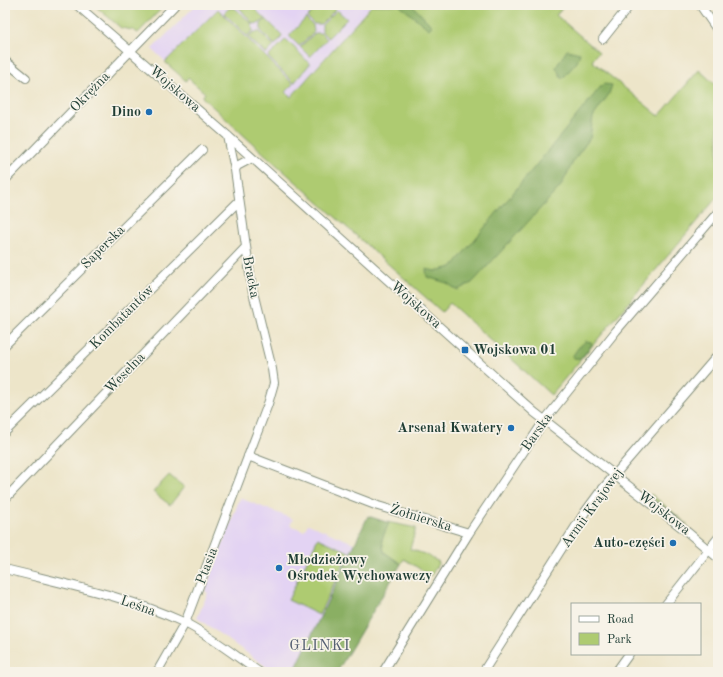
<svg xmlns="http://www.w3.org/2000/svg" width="723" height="677" viewBox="0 0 723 677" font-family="'Old Standard TT',serif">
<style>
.built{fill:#e3d3f3}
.green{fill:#aecb71;stroke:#668452}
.forest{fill:#8aaf63;stroke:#54764c}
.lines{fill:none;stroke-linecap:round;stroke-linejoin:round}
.minor-casing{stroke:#86917e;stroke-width:10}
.minor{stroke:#fff;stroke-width:8}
.poi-dot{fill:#1f6fb2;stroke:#f7f3e8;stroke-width:1.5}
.labels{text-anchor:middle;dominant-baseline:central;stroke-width:3.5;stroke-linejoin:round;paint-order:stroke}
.street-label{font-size:14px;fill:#1f3d34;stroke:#f7f3e8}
.poi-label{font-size:14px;font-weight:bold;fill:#1f3d34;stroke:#f7f3e8;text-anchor:end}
.neighbourhood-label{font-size:15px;letter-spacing:1px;fill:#566073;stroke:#f7f3e8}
</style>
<rect width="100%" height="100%" fill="#f7f3e8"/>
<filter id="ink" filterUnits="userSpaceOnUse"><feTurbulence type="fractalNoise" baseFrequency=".025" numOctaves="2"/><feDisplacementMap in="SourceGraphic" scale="8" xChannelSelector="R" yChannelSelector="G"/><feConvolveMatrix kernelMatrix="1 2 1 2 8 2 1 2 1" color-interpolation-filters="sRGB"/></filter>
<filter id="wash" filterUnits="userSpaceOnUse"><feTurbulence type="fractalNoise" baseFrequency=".012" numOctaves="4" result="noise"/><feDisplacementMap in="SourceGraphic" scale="16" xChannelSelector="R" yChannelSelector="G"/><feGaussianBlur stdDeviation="0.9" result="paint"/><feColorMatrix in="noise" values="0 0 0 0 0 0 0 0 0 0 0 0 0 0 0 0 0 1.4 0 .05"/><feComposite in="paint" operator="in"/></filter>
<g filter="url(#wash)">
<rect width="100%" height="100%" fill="#ede5c9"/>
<path class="built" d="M196 5H371L251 142 202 97 205 93 188 78 186 81 152 49Z
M240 498 293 519 290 525 304 531 308 524 356 544 294 672H274L197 618 208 593 205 591Z"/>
<path class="green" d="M94 5H165L138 33 133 30 121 28Z
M237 5H251L265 19 260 23 253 24Z
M319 5H332L336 9 321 24H314L307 17Z
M372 5H565L556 15 599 52 592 61 659 116 699 70 718 87V196L551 395 450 303 442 312 251 142 202 97 205 93 188 78 186 81 165 62 218 9 293 84 285 92 291 97Z
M229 8H235L252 24 253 31 247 36 224 13Z
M337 10 347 19 328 38 322 32V25Z
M306 18 313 25 314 32 299 46 290 37V35Z
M266 19 282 35 281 38 275 45 261 31V24Z
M254 32H260L274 46 266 54 248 37Z
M315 33H321L327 39 310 57 300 47Z
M285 40H287L309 63V65L294 83 268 57Z
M169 475 184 487 170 505 153 492Z
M651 494 688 525 649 496Z
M387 522 416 528 410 549 427 555 439 562 431 576 404 559 401 564 384 552 381 535Z
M318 538 349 552 319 615 288 600Z"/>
<path class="forest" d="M399 5H412L432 26 429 29Z
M567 50 580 53 577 62 562 79 556 67Z
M603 84 612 85 609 94 593 117 590 138 574 160 561 186 472 283 457 290 447 283 427 277 426 269 435 271 452 267Z
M586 341 591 342 592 344 580 360 572 357 578 348Z
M368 516 389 523 382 539 384 552 401 564 337 672H294Z"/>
</g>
<g filter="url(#ink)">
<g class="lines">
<defs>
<path id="minor" d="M77 5 228 136 534 412 685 530 718 558
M700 5 718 31
M603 39 630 5
M5 61 26 78
M228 136 235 170
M5 180 175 5
M5 345 202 150
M5 432 239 201
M248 456 378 506 469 533
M5 499 246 247
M5 569C64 584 127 596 183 622 210 635 234 655 259 672
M666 604 718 538
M157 672 185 623 268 404 274 383 272 369 252 288 235 170 237 166 252 158
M383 672 469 533 544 421 616 331 718 212
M483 672 585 512 599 493 718 355
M616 672 629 654"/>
</defs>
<use href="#minor" class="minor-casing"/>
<use href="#minor" class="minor"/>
</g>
</g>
<g class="poi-dot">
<circle cx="149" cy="112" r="4"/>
<rect x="461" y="346" width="8" height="8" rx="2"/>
<circle cx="511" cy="428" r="4"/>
<circle cx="673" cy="543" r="4"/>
<circle cx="279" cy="568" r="4"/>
</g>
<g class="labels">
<g class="street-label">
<text transform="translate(175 89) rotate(41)">Wojskowa</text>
<text transform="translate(90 92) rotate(-46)">Okrężna</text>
<text transform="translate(103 247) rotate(-45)">Saperska</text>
<text transform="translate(251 277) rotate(79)">Bracka</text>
<text transform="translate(416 305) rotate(42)">Wojskowa</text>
<text transform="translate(122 317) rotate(-45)">Kombatantów</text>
<text transform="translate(125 373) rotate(-46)">Weselna</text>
<text transform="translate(537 432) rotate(-55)">Barska</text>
<text transform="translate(592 508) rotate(-54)">Armii Krajowej</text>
<text transform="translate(664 513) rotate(38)">Wojskowa</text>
<text transform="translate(421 518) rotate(17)">Żołnierska</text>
<text transform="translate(207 566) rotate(-69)">Ptasia</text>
<text transform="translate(138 606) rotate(19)">Leśna</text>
</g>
<g class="poi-label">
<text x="141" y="112">Dino</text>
<text x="473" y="350" text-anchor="start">Wojskowa 01</text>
<text x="503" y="428">Arsenał Kwatery</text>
<text x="665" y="543">Auto-części</text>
<text x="287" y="560" text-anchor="start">Młodzieżowy<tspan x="287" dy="16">Ośrodek Wychowawczy</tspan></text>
</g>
<g class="neighbourhood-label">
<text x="320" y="646">GLINKI</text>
</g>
</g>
<rect width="723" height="677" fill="none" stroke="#f7f3e8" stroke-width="20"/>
<rect x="571" y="603" width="130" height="52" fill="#f7f3e8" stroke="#a1aaa0"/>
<rect x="579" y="616" width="20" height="6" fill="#ffffff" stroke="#a1aaa0"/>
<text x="607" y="623" font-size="12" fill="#1f3d34">Road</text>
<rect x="579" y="633" width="20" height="12" fill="#aecb71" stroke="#a1aaa0"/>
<text x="607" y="643" font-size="12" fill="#1f3d34">Park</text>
</svg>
